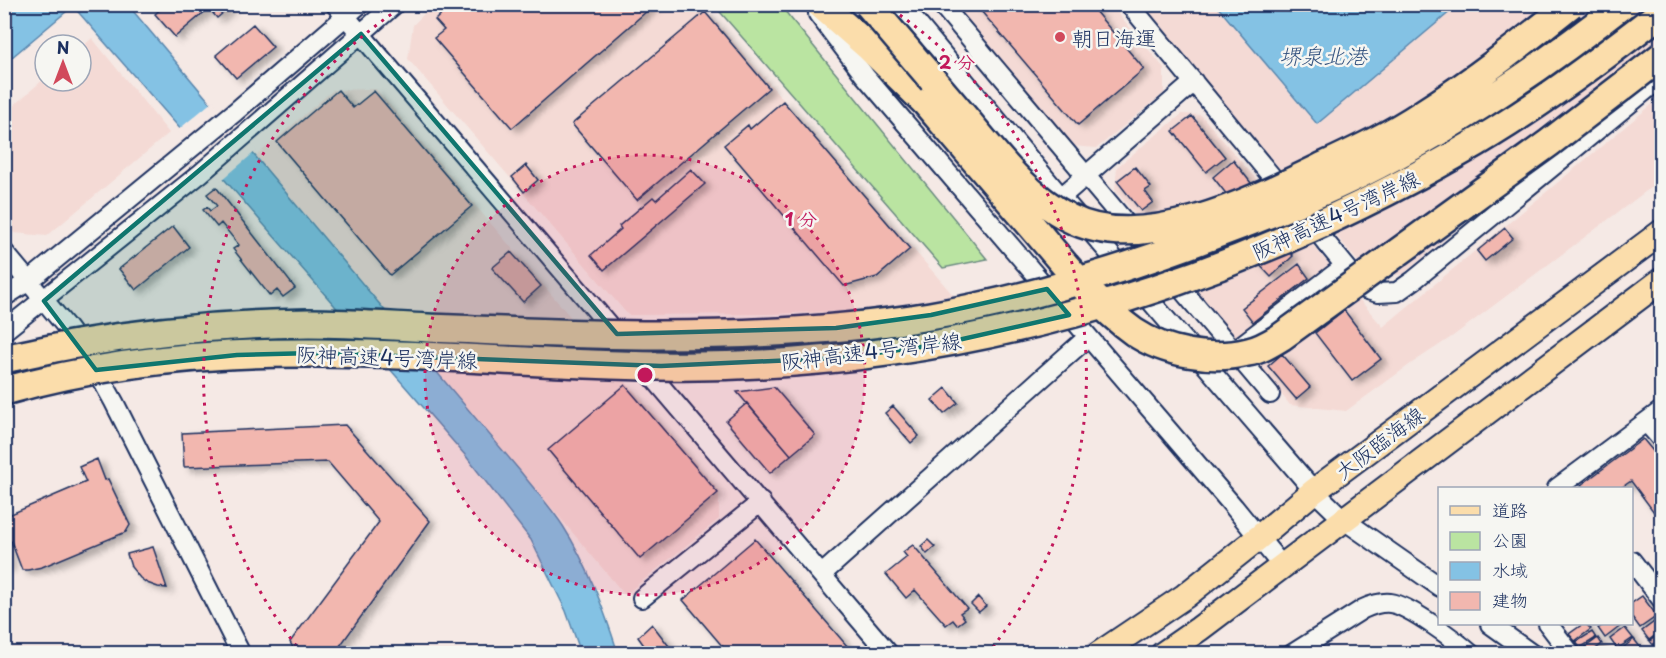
<svg xmlns="http://www.w3.org/2000/svg" width="1666" height="658" viewBox="0 0 1666 658" font-family="'Playpen Sans','Klee One',sans-serif">
<style>
.built{fill:#f4dad5}
.green{fill:#bae4a1;stroke:#6a8a80;stroke-width:1.5}
.water{fill:#84c2e4;stroke:#5a87ae;stroke-width:1.5}
.pier{fill:#f5e9e5}
.building{fill:#f2b7af;stroke:#1b2f5e;stroke-width:1.5;filter:url(#shadow)}
.lines{fill:none;stroke-linecap:round;stroke-linejoin:round}
.minor-casing{stroke:#1b2f5e;stroke-width:22}
.major-casing{stroke:#1b2f5e;stroke-width:28}
.highway-casing{stroke:#1b2f5e;stroke-width:32}
.minor{stroke:#f6f6f2;stroke-width:18}
.major{stroke:#fbddab;stroke-width:24}
.highway{stroke:#fbddab;stroke-width:27}
.highway-bridge-casing{stroke:#1b2f5e;stroke-width:32;stroke-linecap:butt}
.highway-bridge{stroke:#fbddab;stroke-width:27}
.marked{fill:#0f766e;fill-opacity:0.2;stroke:#0f766e;stroke-width:4.5;stroke-linejoin:round}
.ring{fill:none;stroke:#c2185b;stroke-width:3;stroke-dasharray:3 6}
.poi-dot{fill:#d1495b;stroke:#f6f6f2;stroke-width:2}
.labels{text-anchor:middle;dominant-baseline:central;stroke-width:5;stroke-linejoin:round;paint-order:stroke}
.poi-label{font-size:21px;fill:#1b2f5e;stroke:#f6f6f2;text-anchor:start}
.street-label{font-size:21px;fill:#1b2f5e;stroke:#f6f6f2}
.water-label{font-size:22px;font-style:italic;fill:#355480;stroke:#f6f6f2}
.centre{fill:#c2185b;stroke:#f6f6f2;stroke-width:3}
.ring-label{font-size:18px;text-anchor:middle;font-weight:bold;fill:#c2185b;stroke:#f6f6f2;stroke-width:5;stroke-linejoin:round;paint-order:stroke}
</style>
<defs>
<filter id="shadow"><feDropShadow dx="6" dy="4" stdDeviation="3" flood-color="#0004"/></filter>
</defs>
<rect width="100%" height="100%" fill="#f5e9e5"/>
<filter id="ink" filterUnits="userSpaceOnUse"><feTurbulence type="fractalNoise" baseFrequency=".0167" numOctaves="2"/><feDisplacementMap in="SourceGraphic" scale="12" xChannelSelector="R" yChannelSelector="G"/><feConvolveMatrix kernelMatrix="1 2 1 2 8 2 1 2 1" color-interpolation-filters="sRGB"/></filter>
<g filter="url(#ink)">
<path class="built" d="M433 5H701L954 296 882 310 768 314 628 315 408 59 413 25Z
M953 5H1111L1164 68V93L1097 148 1072 146Z
M1142 5H1215L1317 125 1459 5H1661V58L1403 274 1372 278Z
M92 38 169 133 47 236 14 233 5 222V113L45 78V81H81V48Z
M376 89 719 491V519L625 595 256 156 333 90Z
M1661 97V180L1453 336 1412 363 1346 411 1290 405 1115 190 1117 167 1182 114 1201 115 1383 327Z"/>
<path class="green" d="M714 5H780L987 259 943 268Z"/>
<path class="water" d="M5 5H128L520 471C534 489 550 506 563 526 588 565 604 610 618 653H581L566 611 531 540 465 455 73 6 5 63Z
M1216 5H1458L1317 124Z"/>
<path class="pier" d="M213 101 256 151 222 180 178 130Z"/>
<path class="building" d="M166 4H205L208 9 175 37 155 14Z
M205 4H226L229 8 217 18Z
M452 4H460L466 11 474 4H655L512 128 434 38 444 30 435 20Z
M975 4H1089L1144 69 1078 125Z
M705 12 769 88 637 200 572 124Z
M253 24 273 47 236 78 216 55Z
M338 90 353 108 374 91 472 206 390 275 277 142Z
M783 101 910 249 877 277 844 286 724 145 748 125 750 129Z
M1192 116 1225 157 1206 172 1173 131Z
M1233 160 1251 183 1231 200 1213 177Z
M526 165 538 180 524 192 512 177Z
M1135 167 1151 187 1145 191 1153 202 1141 211 1117 181Z
M691 169 705 184 604 270 591 255 621 229 619 226 653 197 656 200Z
M216 187 295 288 283 297 277 290 270 296 233 249 239 245 221 223 217 227 203 210 207 207 210 211 217 206 207 194Z
M173 226 189 247 136 290 119 269Z
M1505 228 1513 238 1485 261 1477 251Z
M1277 239 1293 256 1271 277 1255 260Z
M511 252 541 286 523 302 492 268Z
M1299 264 1309 278 1253 322 1242 308Z
M1344 310 1381 359 1352 381 1315 333Z
M1282 354 1310 387 1296 399 1268 366Z
M625 385 718 493 640 559 548 450Z
M774 387 815 435 791 455 737 392Z
M946 388 958 403 944 414 932 400Z
M747 403 791 455 770 473 726 421Z
M893 406 919 436 911 443 885 413Z
M345 425 430 521 337 650 339 654H296L290 642 379 522 328 462 184 467 182 433Z
M1643 439 1662 462V523L1631 481 1621 488H1584L1581 485Z
M97 459 105 480 108 479 130 525 126 532 42 567 28 570H22L11 541H8L9 567H4V517L86 482 79 467Z
M755 539 854 654H729L683 600Z
M928 540 935 547 927 554 921 546Z
M913 545 967 608 960 613 965 619 957 625 953 620 946 625 915 590 906 598 886 574 907 557 903 552Z
M153 547 167 588 158 587 147 583 140 578 131 567 127 554Z
M1642 596 1657 616 1640 628 1632 617V603Z
M978 597 986 606 979 612 971 604Z
M1661 617 1662 630 1649 640 1642 631Z
M652 624 675 654H644L648 651 638 637Z
M1583 624H1586L1591 629 1575 641 1569 634Z
M1605 624H1621L1622 625 1605 638 1598 628Z
M1625 628 1633 638 1617 649 1610 639Z
M1592 632 1596 638 1580 648 1576 642Z
M1662 632V654H1660L1650 641Z
M1598 638 1602 644 1589 654H1586L1583 649Z
M1634 639 1640 647 1632 654H1620L1618 652Z"/>
<g class="lines">
<defs>
<path id="minor" d="M335 4 889 654
M901 4 1061 197 1314 491 1344 520 1440 587
M941 4 1270 394
M1129 4 1287 195
M818 14 865 76 1234 507 1282 566
M1061 197 1194 82
M1306 218 1364 289 1378 293 1397 292 1414 280 1662 77
M4 252 64 324 89 357 114 402 241 654
M4 297 29 281 235 112 360 4
M4 331 201 173 395 4
M1235 350 1345 266
M1646 422 1662 440
M1557 488 1662 410
M1632 561 1662 600
M822 574 1088 337
M642 598 761 502
M1490 624 1532 654
M1548 624 1571 654
M1292 654 1363 609C1372 605 1380 602 1390 603 1409 605 1455 640 1471 654"/>
<path id="major" d="M1099 654 1185 596 1258 538 1314 491 1662 232
M1163 654 1199 629 1662 280"/>
<path id="highway" d="M820 4 869 47 926 103"/>
</defs>
<use href="#minor" class="minor-casing"/>
<use href="#major" class="major-casing"/>
<use href="#highway" class="highway-casing"/>
<use href="#minor" class="minor"/>
<use href="#major" class="major"/>
<use href="#highway" class="highway"/>
<defs>
<path id="highway-bridge" d="M868 4C900 42 933 80 965 118 996 155 1025 195 1069 218 1143 257 1258 198 1326 165 1358 150 1392 134 1422 114 1474 81 1522 43 1571 4
M926 103C961 144 995 184 1030 224 1061 260 1096 305 1134 332 1165 353 1212 361 1248 352 1260 350 1271 343 1281 337L1549 143 1662 56
M4 359C27 354 49 349 71 345 150 331 229 324 309 323 348 323 388 326 428 328 505 331 581 335 658 335 749 335 840 331 930 316 1031 299 1129 268 1225 231 1270 214 1315 196 1358 175 1452 129 1540 69 1623 4
M4 391C105 362 212 352 317 353 430 353 544 365 658 366 941 371 1216 292 1460 152 1531 112 1597 62 1662 12"/>
</defs>
<use href="#highway-bridge" class="highway-bridge-casing"/>
<use href="#highway-bridge" class="highway-bridge"/>
</g>
</g>
<path class="marked" d="M361 34 617 334 836 328 931 315 1047 289 1069 315 936 345 839 358 661 366 314 353 237 355 96 370 44 301Z"/>
<circle cx="645" cy="375" r="220" fill="#c2185b" fill-opacity=".12"/>
<g class="ring">
<circle cx="645" cy="375" r="220"/>
<path d="M302 653A441 441 0 0 1 405 5M885 5A441 441 0 0 1 988 653"/>
</g>
<circle class="poi-dot" cx="1060" cy="37" r="6"/>
<g class="labels">
<g class="poi-label">
<text x="1072" y="37">朝日海運</text>
</g>
<g class="street-label">
<text transform="translate(1335 214) rotate(-25)">阪神高速4号湾岸線</text>
<text transform="translate(871 350) rotate(-7)">阪神高速4号湾岸線</text>
<text transform="translate(387 356) rotate(2)">阪神高速4号湾岸線</text>
<text transform="translate(1379 442) rotate(-37)">大阪臨海線</text>
</g>
<g class="water-label">
<text x="1323" y="54">堺泉北港</text>
</g>
</g>
<circle cx="645" cy="375" r="9" class="centre"/>
<g class="ring-label">
<text x="957" y="69">2 分</text>
<text x="801" y="226">1 分</text>
</g>
<rect width="1666" height="658" fill="none" stroke="#f6f6f2" stroke-width="24"/>
<rect x="12" y="12" width="1642" height="634" fill="none" stroke="#1b2f5e" stroke-width="2" filter="url(#ink)"/>
<rect x="1438" y="487" width="195" height="138" fill="#f6f6f2" stroke="#9ea6b7" stroke-width="1.5"/>
<rect x="1450" y="506" width="30" height="9" fill="#fbddab" stroke="#9ea6b7" stroke-width="1.5"/>
<text x="1492" y="517" font-size="18" fill="#1b2f5e">道路</text>
<rect x="1450" y="532" width="30" height="18" fill="#bae4a1" stroke="#9ea6b7" stroke-width="1.5"/>
<text x="1492" y="547" font-size="18" fill="#1b2f5e">公園</text>
<rect x="1450" y="562" width="30" height="18" fill="#84c2e4" stroke="#9ea6b7" stroke-width="1.5"/>
<text x="1492" y="577" font-size="18" fill="#1b2f5e">水域</text>
<rect x="1450" y="592" width="30" height="18" fill="#f2b7af" stroke="#9ea6b7" stroke-width="1.5"/>
<text x="1492" y="607" font-size="18" fill="#1b2f5e">建物</text>
<g transform="translate(63 63)"><circle r="28" fill="#f6f6f2" stroke="#9ea6b7" stroke-width="1.5"/>
<path d="M0-4.5L10 22L0 15L-10 22Z" fill="#d1495b"/>
<text y="-9" font-size="16" font-weight="bold" text-anchor="middle" fill="#1b2f5e">N</text>
</g>
</svg>
